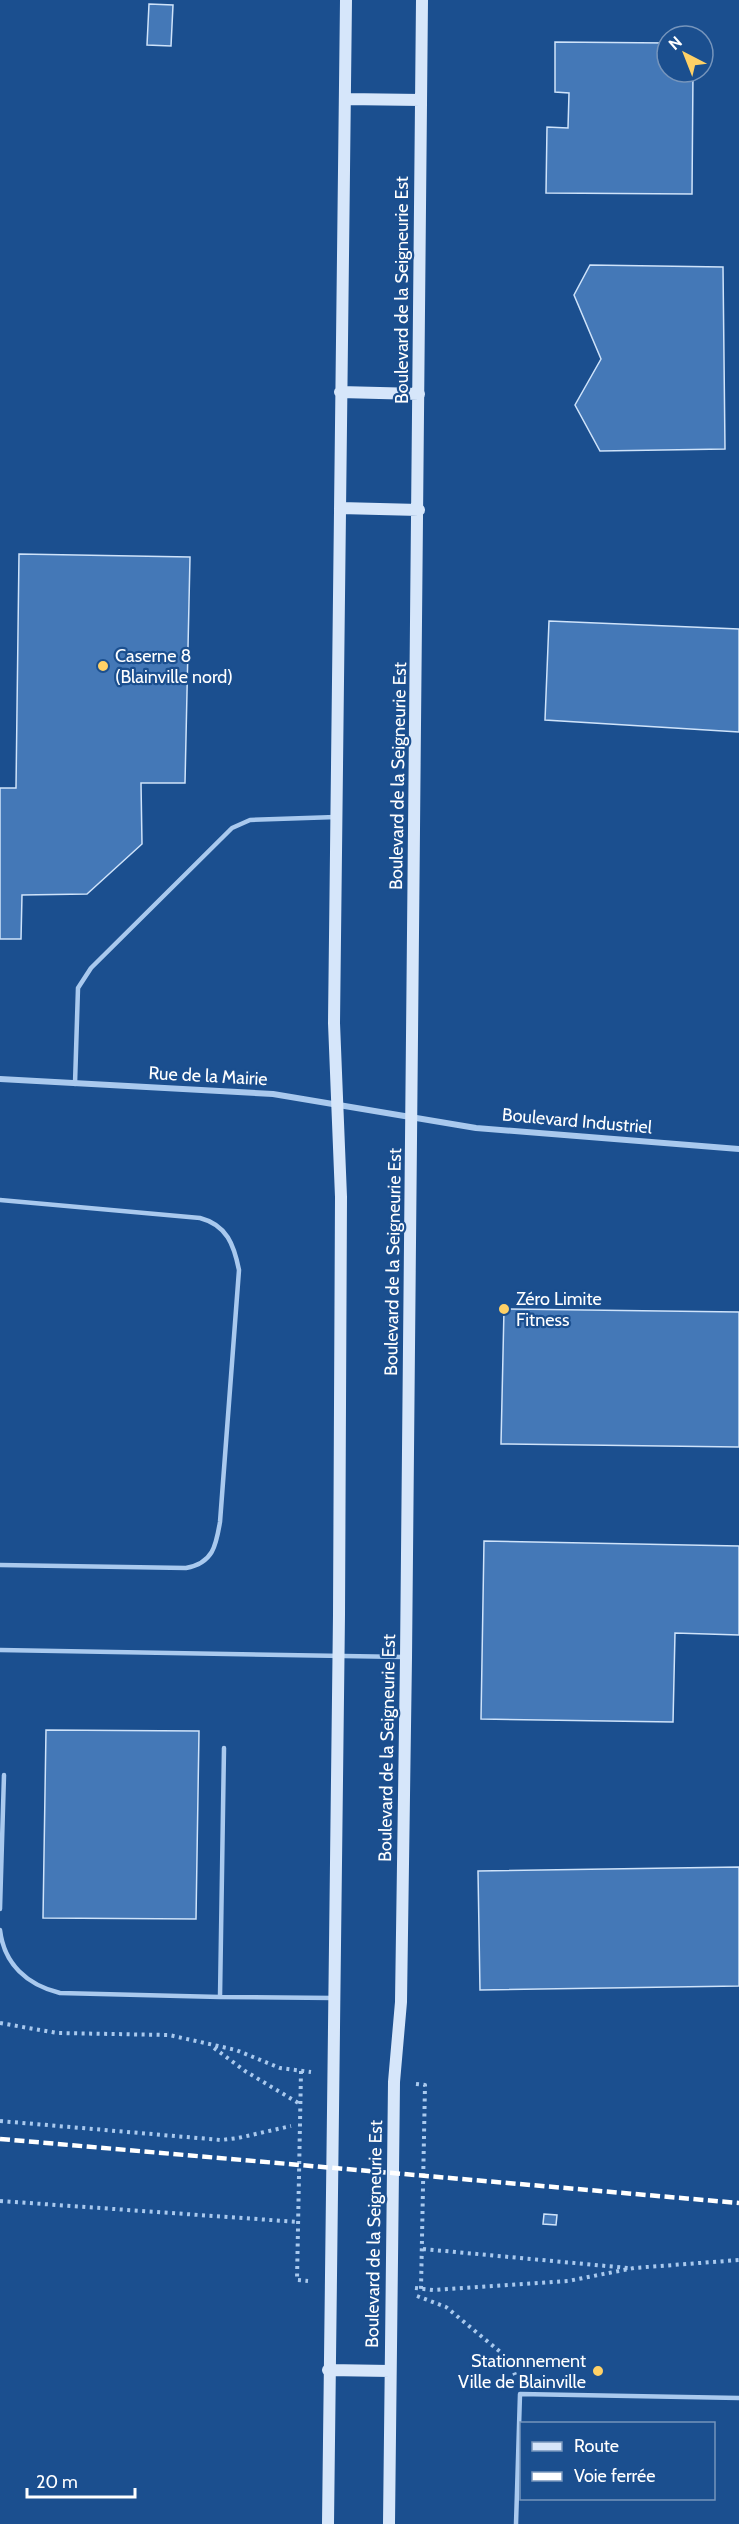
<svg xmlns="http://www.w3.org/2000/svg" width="739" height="2524" viewBox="0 0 739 2524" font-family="Cabin,sans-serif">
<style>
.building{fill:#4478b7;stroke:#cfe3fa;stroke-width:1.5}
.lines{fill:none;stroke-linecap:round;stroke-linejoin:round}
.path{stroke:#a9c9ee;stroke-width:4;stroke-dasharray:3 4.5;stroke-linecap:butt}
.service{stroke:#a9c9ee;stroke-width:4.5}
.minor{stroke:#a9c9ee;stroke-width:6}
.secondary{stroke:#d6e6fa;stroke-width:12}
.rail{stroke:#fff;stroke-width:4.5;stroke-dasharray:10 4.5;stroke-linecap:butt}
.poi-dot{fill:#ffd166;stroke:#1b4f8f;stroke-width:2}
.labels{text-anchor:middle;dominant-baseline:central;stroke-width:4.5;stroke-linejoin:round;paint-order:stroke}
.street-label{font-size:18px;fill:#fff;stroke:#1b4f8f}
.poi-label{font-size:18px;fill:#fff;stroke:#1b4f8f;text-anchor:start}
</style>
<rect width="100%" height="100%" fill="#1b4f8f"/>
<path class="building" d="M149 4 173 5 171 46 147 45Z
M555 42 667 43V72H693L692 194 546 193 547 127 568 128 569 93 555 92Z
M590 265 723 267 725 449 600 451 575 405 601 359 574 295Z
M19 554 190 557 185 783H141L142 844 87 894 22 895 21 939H0V788H16Z
M549 621 739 629V732L545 720Z
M504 1309 739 1312V1447L501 1444Z
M484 1541 739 1546V1635L675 1633 673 1722 481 1719Z
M46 1730 199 1731 196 1919 43 1918Z
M739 1867V1986L480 1990 478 1871Z
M544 2214 557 2215 556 2225 543 2224Z"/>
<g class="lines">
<path class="path" d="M0 2023 57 2033 169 2035 236 2050 280 2068 311 2072
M214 2048 245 2071 300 2104
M301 2071 297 2280 308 2281
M416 2084 425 2085 421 2289
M0 2121 221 2140 238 2138 291 2126
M0 2201 299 2222
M423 2249 628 2268
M415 2288 433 2290 568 2281 634 2268 739 2260
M417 2296 446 2307 510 2360 515 2375"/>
<path class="service" d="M75 1084 78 988 91 968 232 828 250 820 336 817
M0 1200 200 1218C227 1225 234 1245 239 1270L220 1522C216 1546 213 1563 186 1568L0 1565
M0 1650 404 1657
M224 1748 220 1997 334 1998
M0 1909 4 1775
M0 1930C4 1964 27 1985 60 1993L220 1997
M516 2524 520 2394 739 2398"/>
<path class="minor" d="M0 1079 273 1094 476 1128 739 1149"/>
<path class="secondary" d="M345 99 421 100
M340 392 419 394
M340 508 419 510
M328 2370 390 2371
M328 2524 339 1615 341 1197 334 1023 346 0
M389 2524 394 2082 401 2002 406 1658 422 0"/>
<path class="rail" d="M0 2139 739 2203"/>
</g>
<g class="poi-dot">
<circle cx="103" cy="666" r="6"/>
<circle cx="504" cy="1309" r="6"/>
<circle cx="598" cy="2371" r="6"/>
</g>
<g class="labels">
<g class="street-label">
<text transform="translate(402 290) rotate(-90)">Boulevard de la Seigneurie Est</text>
<text transform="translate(398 776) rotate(-89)">Boulevard de la Seigneurie Est</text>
<text transform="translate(208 1076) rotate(3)">Rue de la Mairie</text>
<text transform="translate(577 1121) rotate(5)">Boulevard Industriel</text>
<text transform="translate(393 1262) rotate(-89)">Boulevard de la Seigneurie Est</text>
<text transform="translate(387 1748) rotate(-89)">Boulevard de la Seigneurie Est</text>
<text transform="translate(374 2234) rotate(-89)">Boulevard de la Seigneurie Est</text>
</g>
<g class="poi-label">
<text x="115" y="656">Caserne 8<tspan x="115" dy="21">(Blainville nord)</tspan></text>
<text x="516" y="1299">Zéro Limite<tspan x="516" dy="21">Fitness</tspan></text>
<text x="586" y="2361" text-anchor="end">Stationnement<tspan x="586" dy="21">Ville de Blainville</tspan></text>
</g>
</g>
<rect x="520" y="2422" width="195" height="78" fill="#1b4f8f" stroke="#7695bc" stroke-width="1.5"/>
<rect x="532" y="2442" width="30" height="9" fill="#d6e6fa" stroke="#7695bc" stroke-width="1.5"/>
<text x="574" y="2452" font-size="18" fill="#ffffff">Route</text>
<rect x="532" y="2472" width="30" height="9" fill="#ffffff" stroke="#7695bc" stroke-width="1.5"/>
<text x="574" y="2482" font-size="18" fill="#ffffff">Voie ferrée</text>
<g transform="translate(685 54) rotate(318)"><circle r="28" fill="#1b4f8f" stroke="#7695bc" stroke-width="1.5"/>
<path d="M0-4.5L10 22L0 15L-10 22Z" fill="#ffd166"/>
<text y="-9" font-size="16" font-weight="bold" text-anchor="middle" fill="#ffffff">N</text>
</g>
<path d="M27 2488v9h108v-9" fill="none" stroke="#ffffff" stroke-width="3"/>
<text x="36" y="2488" font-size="18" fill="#ffffff" stroke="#1b4f8f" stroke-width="4.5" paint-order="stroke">20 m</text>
</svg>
